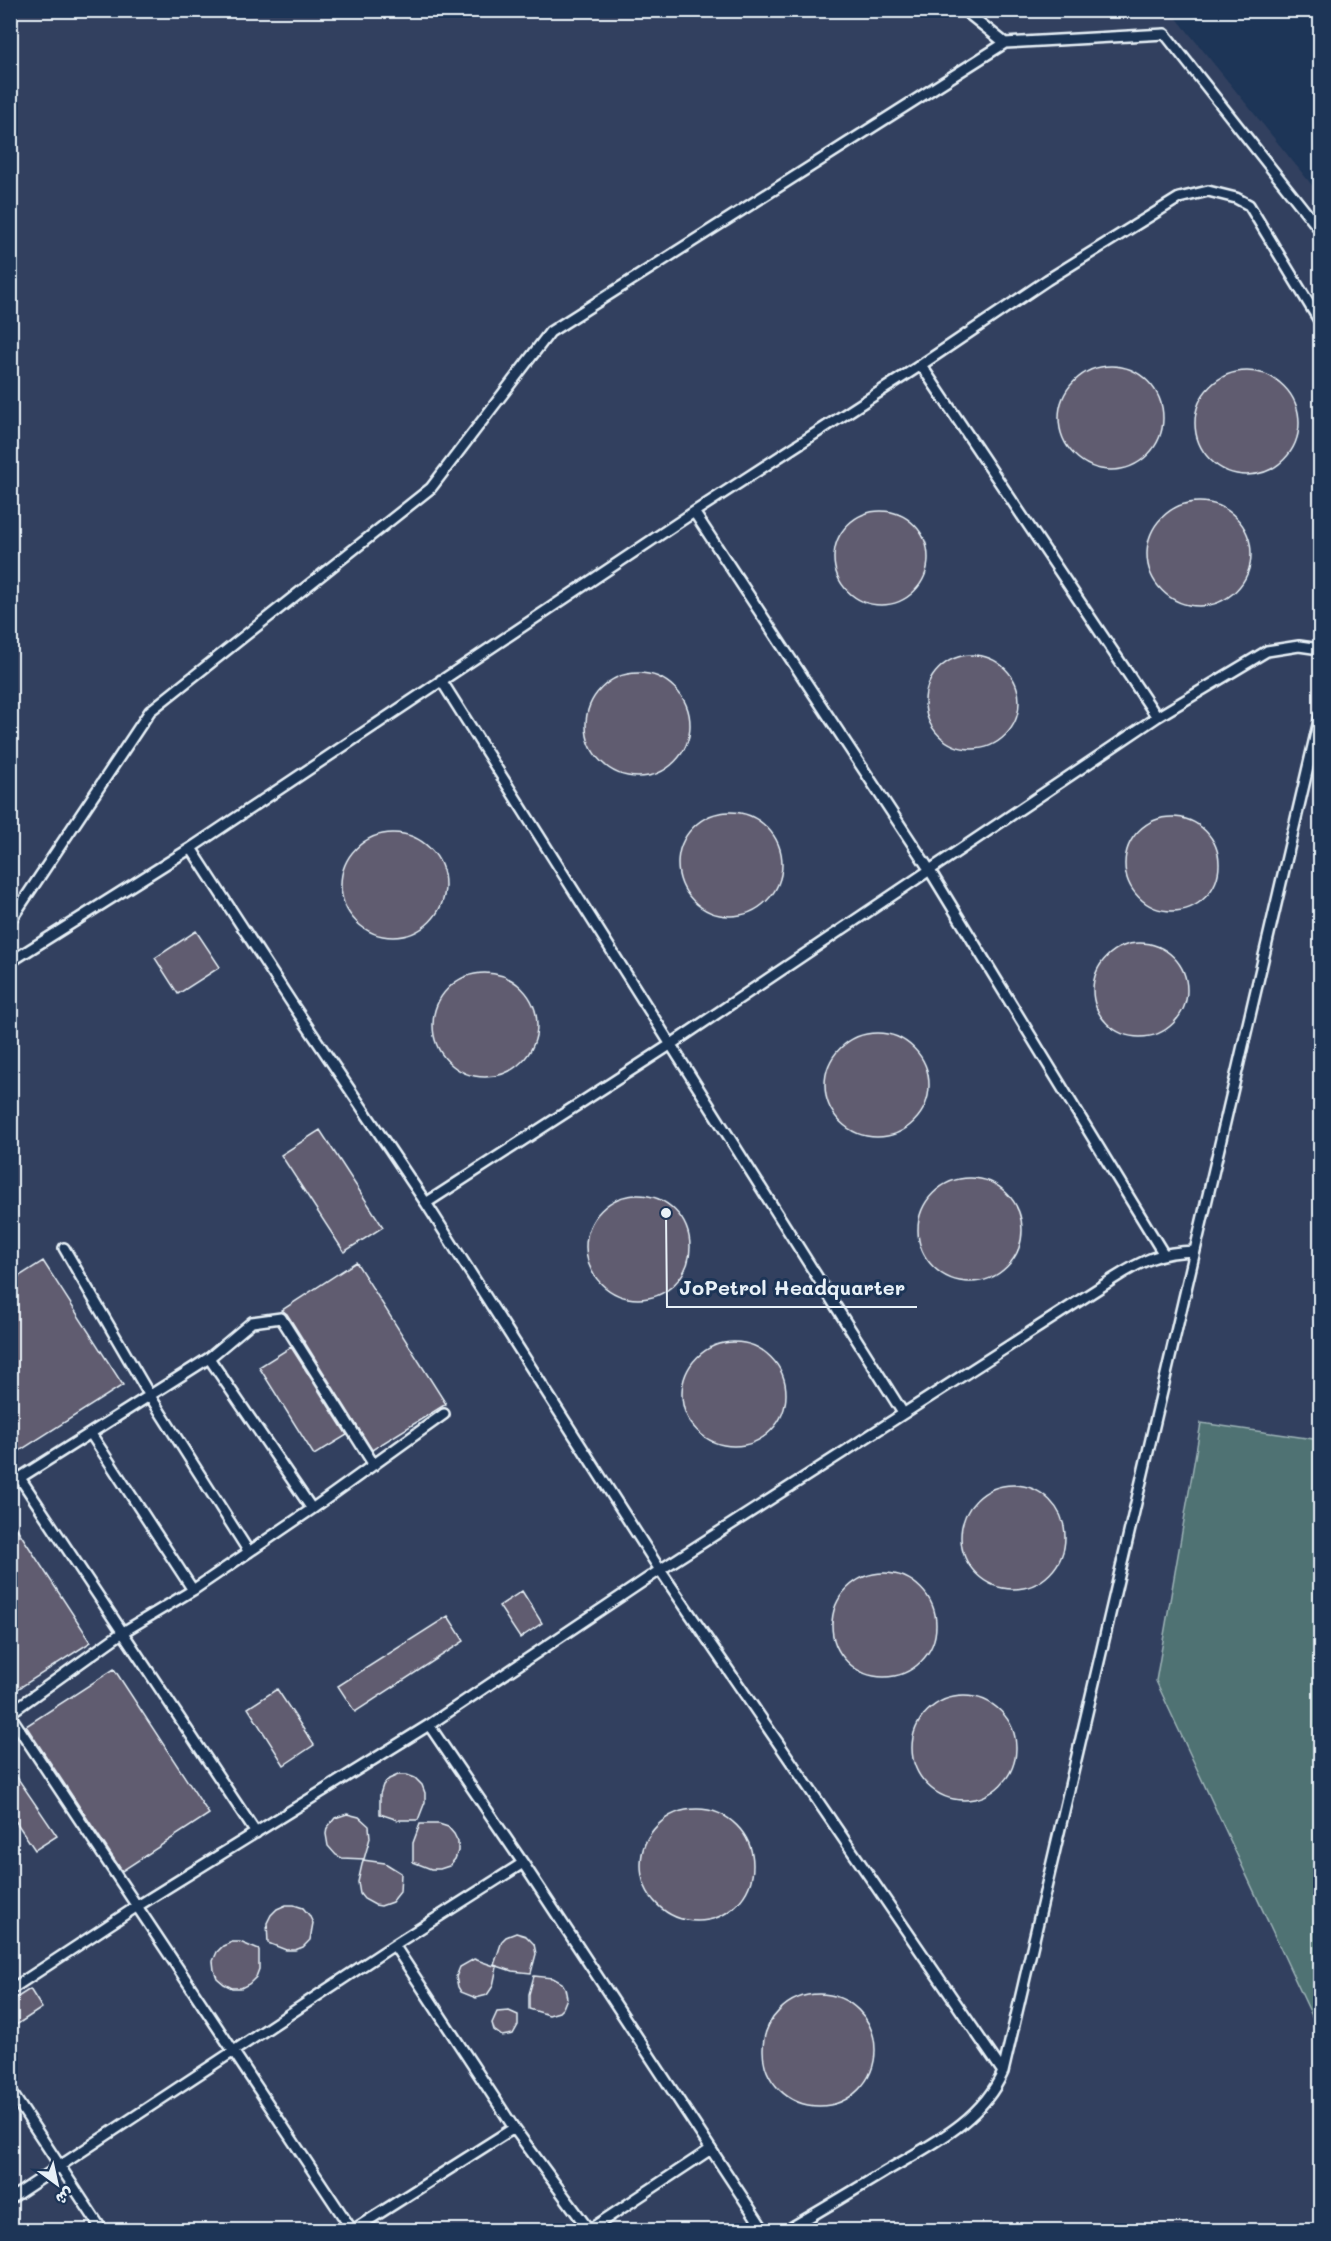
<svg xmlns="http://www.w3.org/2000/svg" width="1331" height="2241" viewBox="0 0 1331 2241" font-family="Mali,'Playpen Sans Arabic',sans-serif">
<style>
.built{fill:#31405e}
.green{fill:#4f7273;stroke:#9cb2b6;stroke-width:1.5}
.building{fill:#605b70;stroke:#e8f1f8;stroke-width:1.5}
.lines{fill:none;stroke-linecap:round;stroke-linejoin:round}
.service-casing{stroke:#e8f1f8;stroke-width:14}
.service{stroke:#1d3557;stroke-width:9}
.leader{fill:none;stroke:#e8f1f8;stroke-width:2}
.callout-dot{fill:#e8f1f8;stroke:#1d3557;stroke-width:2}
.callout-label{font-size:20px;text-anchor:middle;font-weight:bold;fill:#e8f1f8;stroke:#1d3557;stroke-width:6;stroke-linejoin:round;paint-order:stroke}
</style>
<rect width="100%" height="100%" fill="#1d3557"/>
<filter id="ink" filterUnits="userSpaceOnUse"><feTurbulence type="fractalNoise" baseFrequency=".0167" numOctaves="2"/><feDisplacementMap in="SourceGraphic" scale="12" xChannelSelector="R" yChannelSelector="G"/><feConvolveMatrix kernelMatrix="1 2 1 2 8 2 1 2 1" color-interpolation-filters="sRGB"/></filter>
<g filter="url(#ink)">
<path class="built" d="M11 11H1171L1320 195V2230H11Z"/>
<path class="green" d="M1201 1423 1320 1440V2030L1319 2031 1156 1681Z"/>
<path class="building" d="M1059 418a52 52 0 1 1 104 0a52 52 0 1 1-104 0Z
M1195 423a52 52 0 1 1 104 0a52 52 0 1 1-104 0Z
M1147 554a52 52 0 1 1 104 0a52 52 0 1 1-104 0Z
M834 558a47 47 0 1 1 94 0a47 47 0 1 1-94 0Z
M925 702a47 47 0 1 1 94 0a47 47 0 1 1-94 0Z
M586 725a52 52 0 1 1 104 0a52 52 0 1 1-104 0Z
M678 864a52 52 0 1 1 104 0a52 52 0 1 1-104 0Z
M1125 864a47 47 0 1 1 94 0a47 47 0 1 1-94 0Z
M341 885a52 52 0 1 1 104 0a52 52 0 1 1-104 0Z
M196 931 220 967 178 994 155 958Z
M1093 990a47 47 0 1 1 94 0a47 47 0 1 1-94 0Z
M433 1025a52 52 0 1 1 104 0a52 52 0 1 1-104 0Z
M825 1085a52 52 0 1 1 104 0a52 52 0 1 1-104 0Z
M320 1130 383 1227 344 1252 281 1155Z
M918 1230a52 52 0 1 1 104 0a52 52 0 1 1-104 0Z
M586 1247a52 52 0 1 1 104 0a52 52 0 1 1-104 0Z
M43 1261 123 1385 10 1457V1282Z
M356 1262 446 1404 372 1450 287 1314 282 1310Z
M682 1394a52 52 0 1 1 104 0a52 52 0 1 1-104 0Z
M291 1347 347 1435 314 1455 259 1367Z
M961 1537a52 52 0 1 1 104 0a52 52 0 1 1-104 0Z
M10 1518 91 1642 10 1694Z
M832 1625a52 52 0 1 1 104 0a52 52 0 1 1-104 0Z
M522 1591 542 1623 520 1638 499 1606Z
M448 1616 464 1641 355 1712 338 1686Z
M114 1669 209 1814 122 1871 26 1726Z
M277 1689 314 1745 284 1765 248 1708Z
M912 1748a52 52 0 1 1 104 0a52 52 0 1 1-104 0Z
M10 1767 57 1836 35 1850 10 1813Z
M398 1775H407L415 1778 422 1785 425 1793V1802L418 1820H398L380 1814V1794L383 1785 389 1779Z
M641 1865a56 56 0 1 1 112 0a56 56 0 1 1-112 0Z
M347 1814 359 1817 369 1826 370 1838 364 1859 342 1858 336 1855 328 1846 326 1834 327 1828 335 1818Z
M420 1824H439L448 1827 454 1834 458 1842V1851L455 1859 449 1866 440 1869H431L413 1862V1843Z
M363 1860 385 1863 401 1873 400 1892 392 1902 381 1906 375 1905 364 1899 360 1894 358 1882Z
M286 1905H294L303 1908 309 1915 313 1923 310 1940 303 1947 295 1950H286L268 1943 267 1923 271 1915 277 1909Z
M516 1933 526 1936 534 1944 536 1954 531 1973 512 1971 494 1965 502 1941 506 1937Z
M232 1942H240L259 1950V1969L256 1977 249 1984 241 1988H232L224 1984 217 1978 214 1970 213 1961 217 1952 223 1946Z
M474 1959 497 1967 493 1986 487 1995 476 1998 461 1992 458 1987 456 1977 460 1967Z
M534 1976 553 1978 562 1983 565 1988 567 1998 563 2008 559 2012 549 2015 529 2009V1994Z
M30 1989 42 2008 10 2029V2002Z
M763 2050a56 56 0 1 1 112 0a56 56 0 1 1-112 0Z
M509 2011 518 2015V2025L513 2034 502 2036 494 2030 492 2023 497 2012Z"/>
<g class="lines">
<defs>
<path id="service" d="M964 10 1005 43
M921 365 1157 717
M694 512 929 869 1163 1253
M441 680 903 1413
M191 848 293 1005 426 1203 660 1570 1003 2072
M10 921 150 711 431 488 550 332 1005 43 1165 34 1320 230
M10 962 191 848 694 512 921 365 1047 280 1179 198 1208 191 1236 198 1249 205 1320 322
M426 1203 670 1045 1157 717 1267 651 1299 646 1320 649
M64 1248 150 1396 249 1552
M209 1358 312 1509
M91 1434 193 1590
M20 1478 256 1833
M10 1484 209 1358 252 1322 281 1318 374 1465
M10 1713 123 1632 193 1590 312 1509 444 1414
M10 1715C124 1887 239 2058 352 2230
M429 1725 523 1863 764 2230
M394 1945 514 2128 589 2230
M10 1990 136 1907 429 1725 660 1570 1113 1279C1143 1260 1159 1252 1195 1251
M10 2090 102 2230
M10 2199 394 1945 523 1863
M353 2230 514 2128
M589 2230 711 2149
M787 2230C820 2211 853 2191 886 2171 930 2145 981 2122 1003 2072L1320 716"/>
</defs>
<use href="#service" class="service-casing"/>
<use href="#service" class="service"/>
</g>
</g>
<path class="leader" d="M666 1213L667 1307H917"/>
<circle class="callout-dot" cx="666" cy="1213" r="6"/>
<g class="callout-label">
<text x="792" y="1295">JoPetrol Headquarter</text>
</g>
<rect width="1331" height="2241" fill="none" stroke="#1d3557" stroke-width="36"/>
<rect x="18" y="18" width="1295" height="2205" fill="none" stroke="#e8f1f8" stroke-width="2" filter="url(#ink)"/>
<g transform="translate(57 2184) rotate(147)" stroke="#1d3557" stroke-width="4.5" paint-order="stroke">
<path d="M0-4.5L10 22L0 15L-10 22Z" fill="#e8f1f8"/>
<text y="-9" font-size="16" font-weight="bold" text-anchor="middle" fill="#e8f1f8">ش</text>
</g>
</svg>
